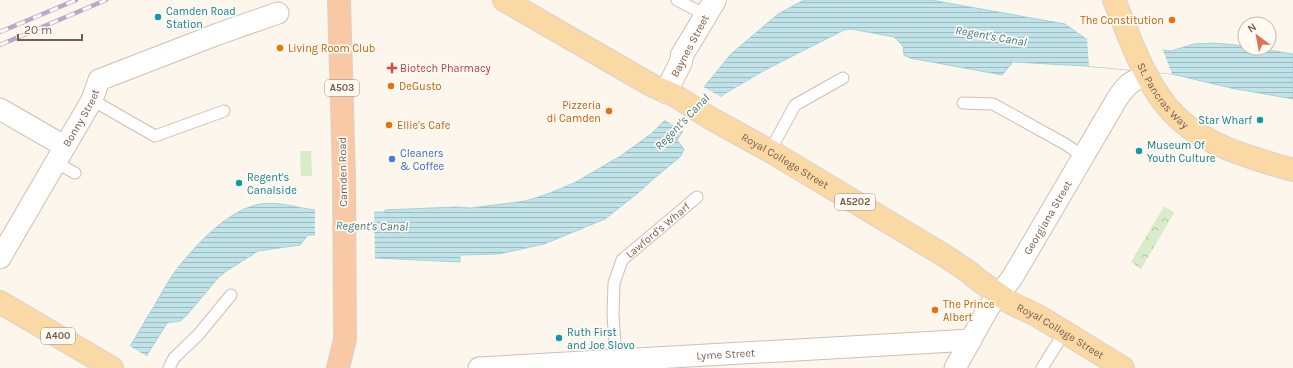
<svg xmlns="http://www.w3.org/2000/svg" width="1293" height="368" viewBox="0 0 1293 368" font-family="Karla,sans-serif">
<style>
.green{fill:#d8ecc9}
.park{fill:url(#park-crowns)}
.water{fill:url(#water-rules);stroke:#a5d3da}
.pier{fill:#fdf6ec}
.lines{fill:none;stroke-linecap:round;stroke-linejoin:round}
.service-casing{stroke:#d1beb0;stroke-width:13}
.minor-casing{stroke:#d1beb0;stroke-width:23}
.tertiary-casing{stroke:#d1beb0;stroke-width:24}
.primary-casing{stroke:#dad1cd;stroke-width:24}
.trunk-casing{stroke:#dad1cd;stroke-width:24}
.service{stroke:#fff;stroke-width:11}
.minor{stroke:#fff;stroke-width:21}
.tertiary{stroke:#fff;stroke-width:22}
.primary{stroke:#fbd9a5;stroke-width:22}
.trunk{stroke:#f9c8a4;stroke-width:22}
.rail-casing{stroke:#b9a8c9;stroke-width:4.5}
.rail{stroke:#fffaf3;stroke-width:3;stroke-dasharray:9;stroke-linecap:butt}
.culture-dot{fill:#0f9aa8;stroke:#fffaf3;stroke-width:1.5}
.food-dot{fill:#e8710a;stroke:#fffaf3;stroke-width:1.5}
.health-dot{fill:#e0444e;stroke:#fffaf3;stroke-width:1.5}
.shop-dot{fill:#3f7fe0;stroke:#fffaf3;stroke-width:1.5}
.labels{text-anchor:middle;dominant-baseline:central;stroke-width:3.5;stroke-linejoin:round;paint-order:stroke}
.shield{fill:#fffaf3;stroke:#a28b7f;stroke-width:1}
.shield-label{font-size:10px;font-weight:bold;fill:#7a5c4d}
.culture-label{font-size:11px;fill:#0d838f;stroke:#fffaf3;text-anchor:start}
.food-label{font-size:11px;fill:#c56008;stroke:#fffaf3;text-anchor:start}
.street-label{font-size:11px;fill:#7a5c4d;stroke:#fffaf3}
.health-label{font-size:11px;fill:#be3a42;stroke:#fffaf3;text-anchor:start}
.shop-label{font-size:11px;fill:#366cbe;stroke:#fffaf3;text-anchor:start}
.water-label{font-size:12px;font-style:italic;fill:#437c86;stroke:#fffaf3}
</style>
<defs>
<pattern id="park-crowns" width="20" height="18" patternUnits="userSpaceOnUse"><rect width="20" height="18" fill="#d8ecc9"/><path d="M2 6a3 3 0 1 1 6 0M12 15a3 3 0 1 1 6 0" fill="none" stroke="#b4c2a5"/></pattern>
<pattern id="water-rules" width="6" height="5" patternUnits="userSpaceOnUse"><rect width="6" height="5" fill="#bfe3e8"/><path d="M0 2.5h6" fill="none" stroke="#a0bbbe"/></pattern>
</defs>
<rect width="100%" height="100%" fill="#fdf6ec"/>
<path class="green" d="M311 151 312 176H301L300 151Z"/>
<path class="park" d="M1164 206 1174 213 1141 269 1131 262Z"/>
<path class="water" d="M804 0H931L1065 24 1089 41 1171 51 1194 44 1215 43 1245 46V48H1256L1293 54V99L1231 88 1172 74 1086 66 1013 62 1002 75 910 58 904 55 903 46 894 37 851 29 844 30 765 70 724 94 683 131 677 140 684 149 681 156 651 181 638 193 605 219 544 244 499 254 460 255V262L375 258 315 235H308L300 245 258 251 225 272 218 278 186 316 180 321 167 323 139 368H116C127 351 138 334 148 316 159 299 167 281 180 265 200 241 229 209 261 204 278 201 298 208 315 210 338 212 362 213 385 212V210L455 207 471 208 526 201 550 193 574 183 619 157 651 134 665 120 704 87 731 54 778 14Z"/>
<path class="pier" d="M1087 38 1089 39 1162 48 1172 74 1089 66Z
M702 86 723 98 685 132 663 119Z
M315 208 374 211 375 258H370L315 237Z
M128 345 148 357 142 368H114Z"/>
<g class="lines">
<defs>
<g id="service">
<path d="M677 0 706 15"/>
<path d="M92 100 155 136 224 111"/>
<path d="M963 103 993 104 1065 144 1083 156"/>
<path d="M770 151 795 105 843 78"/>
<path d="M55 162 75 173"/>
<path id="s1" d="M616 360 613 314 614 283 622 260 697 197"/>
<path d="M169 368 174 358 198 335 231 295"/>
<path d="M1042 368 1064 333"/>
</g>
<g id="minor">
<path d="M0 109 64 146"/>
<path id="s2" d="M0 258 92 100 99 80 218 34 278 13"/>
<path id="s3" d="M479 368 971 340"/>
<path id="s4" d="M955 368 989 307 1012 278 1117 99C1126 85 1131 81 1147 75"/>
</g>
<path id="tertiary" d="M666 92 681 62 682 55 715 0"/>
<g id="primary">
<path id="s5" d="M504 0 653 86 674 95 710 118 770 151 945 256 969 272 977 279 1011 303 1038 316 1123 368"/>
<path id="s6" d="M1114 0C1128 33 1143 77 1165 104 1195 143 1247 157 1293 170"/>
<path d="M0 302 112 368"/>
</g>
<path id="trunk" d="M338 368 345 339 344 176 339 0"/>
</defs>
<use href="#service" class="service-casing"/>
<use href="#minor" class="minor-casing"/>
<use href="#tertiary" class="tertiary-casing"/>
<use href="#primary" class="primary-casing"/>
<use href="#trunk" class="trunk-casing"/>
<use href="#service" class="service"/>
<use href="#minor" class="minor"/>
<use href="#tertiary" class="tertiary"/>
<use href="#primary" class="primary"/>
<use href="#trunk" class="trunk"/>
<defs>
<path id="rail" d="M0 32 76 0
M0 45 106 0"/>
</defs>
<use href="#rail" class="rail-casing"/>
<use href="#rail" class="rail"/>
</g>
<g class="culture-dot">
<circle cx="158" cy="17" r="4"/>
<circle cx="1260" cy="120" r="4"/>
<circle cx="1139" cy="151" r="4"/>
<circle cx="239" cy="183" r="4"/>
<circle cx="559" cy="338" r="4"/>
</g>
<g class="food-dot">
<circle cx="1172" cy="20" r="4"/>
<circle cx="280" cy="48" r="4"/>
<circle cx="391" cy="86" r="4"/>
<circle cx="609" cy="111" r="4"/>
<circle cx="389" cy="125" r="4"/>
<circle cx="935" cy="310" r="4"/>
</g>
<path class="health-dot" d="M390 62h4v4h4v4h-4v4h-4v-4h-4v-4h4z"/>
<circle class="shop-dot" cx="392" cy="159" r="4"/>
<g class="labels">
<g class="shield">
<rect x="325" y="80" width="34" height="16" rx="3"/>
<rect x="835" y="194" width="40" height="16" rx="3"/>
<rect x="41" y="328" width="34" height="16" rx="3"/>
</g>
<g class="shield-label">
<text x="342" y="88">A503</text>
<text x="855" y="202">A5202</text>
<text x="58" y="336">A400</text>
</g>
<g class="culture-label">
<text x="166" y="11">Camden Road<tspan x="166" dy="13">Station</tspan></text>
<text x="1252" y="120" text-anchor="end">Star Wharf</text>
<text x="1147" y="145">Museum Of<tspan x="1147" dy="13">Youth Culture</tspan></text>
<text x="247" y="177">Regent's<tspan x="247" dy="13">Canalside</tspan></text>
<text x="567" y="332">Ruth First<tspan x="567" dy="13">and Joe Slovo</tspan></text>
</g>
<g class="food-label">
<text x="1164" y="20" text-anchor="end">The Constitution</text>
<text x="288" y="48">Living Room Club</text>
<text x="399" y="86">DeGusto</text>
<text x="601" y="105" text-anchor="end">Pizzeria<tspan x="601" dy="13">di Camden</tspan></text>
<text x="397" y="125">Ellie's Cafe</text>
<text x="943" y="304">The Prince<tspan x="943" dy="13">Albert</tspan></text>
</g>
<g class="street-label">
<text transform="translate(690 46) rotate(-62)">Baynes Street</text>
<text stroke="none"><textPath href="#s6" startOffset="108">St. Pancras Way</textPath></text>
<text stroke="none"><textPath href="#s2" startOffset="162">Bonny Street</textPath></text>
<text stroke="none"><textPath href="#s5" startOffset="324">Royal College Street</textPath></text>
<text transform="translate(343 172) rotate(-91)">Camden Road</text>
<text stroke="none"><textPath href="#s4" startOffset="177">Georgiana Street</textPath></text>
<text stroke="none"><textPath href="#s1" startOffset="148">Lawford's Wharf</textPath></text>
<text stroke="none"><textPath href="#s5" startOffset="648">Royal College Street</textPath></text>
<text stroke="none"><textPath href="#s3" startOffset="247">Lyme Street</textPath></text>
</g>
<g class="health-label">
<text x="400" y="68">Biotech Pharmacy</text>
</g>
<g class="shop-label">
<text x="400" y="153">Cleaners<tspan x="400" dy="13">&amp; Coffee</tspan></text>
</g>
<g class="water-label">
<text transform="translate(991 36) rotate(10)">Regent's Canal</text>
<text transform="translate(682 122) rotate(-46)">Regent's Canal</text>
<text transform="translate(372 226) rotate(1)">Regent's Canal</text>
</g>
</g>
<g transform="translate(1257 36) rotate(328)"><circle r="19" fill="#fffaf3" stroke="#cabbb1"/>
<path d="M0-3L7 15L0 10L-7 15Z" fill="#e76f51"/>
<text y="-6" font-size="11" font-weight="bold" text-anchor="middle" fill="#7a5c4d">N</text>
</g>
<path d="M18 34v6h64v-6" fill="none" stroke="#7a5c4d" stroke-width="2"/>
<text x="24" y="34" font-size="12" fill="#7a5c4d" stroke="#fffaf3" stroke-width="3" paint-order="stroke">20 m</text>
</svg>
